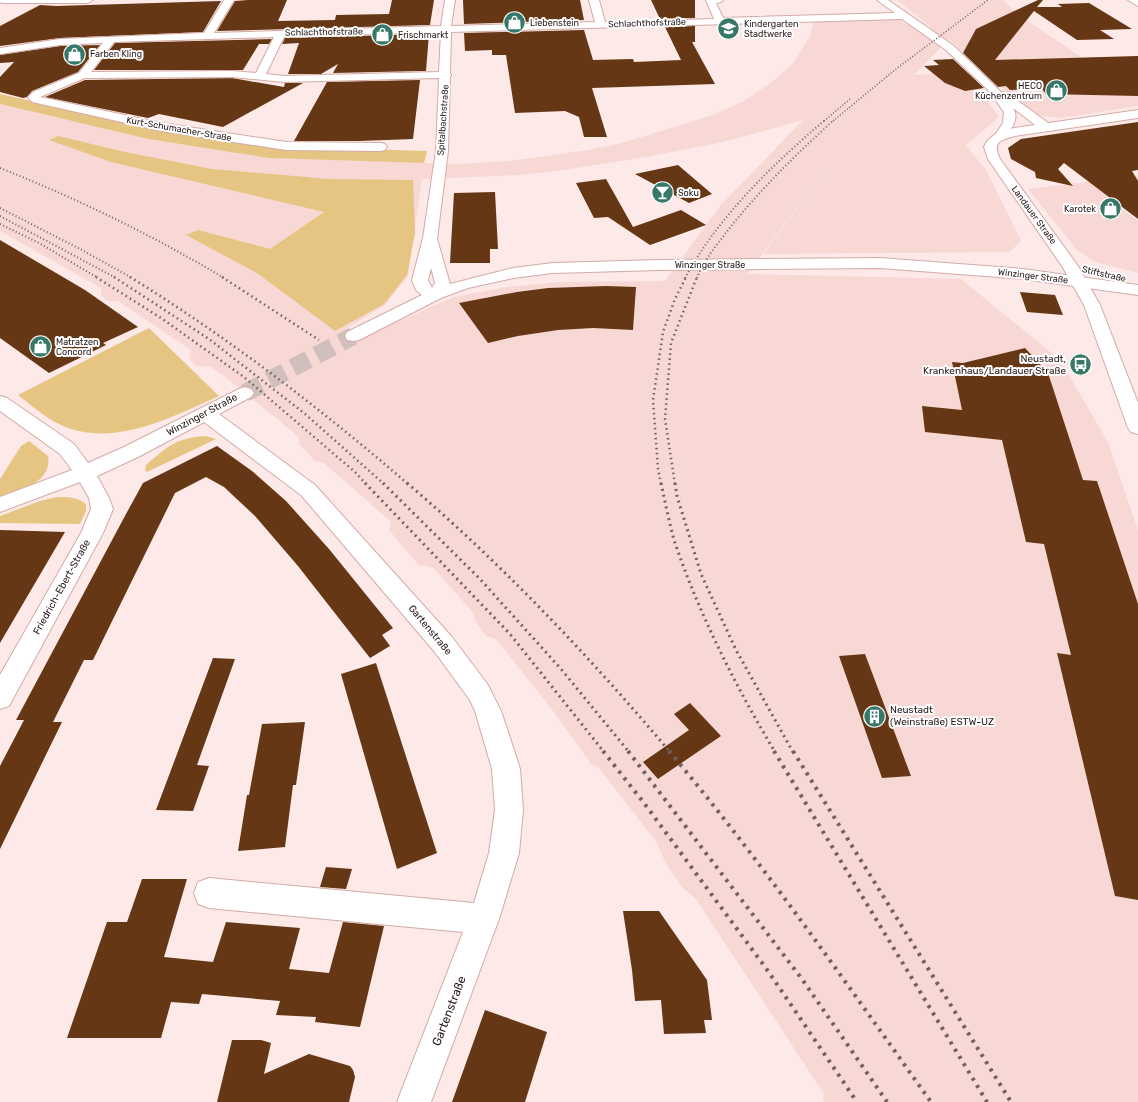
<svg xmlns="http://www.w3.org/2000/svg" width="1138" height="1102" viewBox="0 0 1138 1102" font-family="Rubik,sans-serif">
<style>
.built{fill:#f8d8d5;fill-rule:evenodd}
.green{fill:#e6c582}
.building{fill:#653714}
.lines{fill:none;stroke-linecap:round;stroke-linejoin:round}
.minor-tunnel{stroke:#d1bfbe;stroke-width:18;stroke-dasharray:18 9;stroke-linecap:butt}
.minor-casing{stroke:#d4aaa6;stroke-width:2}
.major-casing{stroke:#d4aaa6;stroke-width:2}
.minor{fill:#fff;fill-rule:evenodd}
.major{fill:#fff;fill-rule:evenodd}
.rail-far4{stroke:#726160;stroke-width:1.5;stroke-dasharray:1 2;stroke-linecap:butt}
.rail-far3{stroke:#726160;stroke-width:2;stroke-dasharray:1 2.5;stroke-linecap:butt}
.rail-far2{stroke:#726160;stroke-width:2.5;stroke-dasharray:1.5 3.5;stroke-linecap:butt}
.rail-far1{stroke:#726160;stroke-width:3;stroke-dasharray:2 4;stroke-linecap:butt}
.rail{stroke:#726160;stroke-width:4;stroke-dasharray:3 5.5;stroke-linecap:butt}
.labels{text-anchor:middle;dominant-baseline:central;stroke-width:4;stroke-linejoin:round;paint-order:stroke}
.far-poi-label{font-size:9px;fill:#271817;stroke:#fff;text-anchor:start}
.far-street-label{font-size:9px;fill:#271817;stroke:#fff}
.poi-label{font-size:10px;fill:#271817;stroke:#fff;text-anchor:end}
.street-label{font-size:10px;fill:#271817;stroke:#fff}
.near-street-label{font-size:12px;fill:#271817;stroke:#fff}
</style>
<rect width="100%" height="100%" fill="#fce9e8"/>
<path class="built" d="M897 0H1003L1018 14 1126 88 1138 86V106L1061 118 1043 116 1024 109 949 39 914 75 963 72 979 89 999 117 966 145 986 170 1021 241 1010 252 763 254 850 137 747 274 961 279 1060 360 1108 442 1138 530V1102H823L824 1094 696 899 681 886 665 862 657 843 599 768 591 764 548 704 496 639 486 636 475 621 474 614 434 568 419 565 389 530 391 522 324 463 315 461 299 444V437L237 386 211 367 197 366 189 359 191 350 118 301H108L101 296V288L0 231V104L148 139 268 158 459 164 510 161 588 150 622 143 713 115 744 101 776 79 794 62 810 36 814 21 890 19 903 22 925 35 932 28ZM803 120 720 206 665 281 558 282 507 287 454 297 353 341 338 334 385 305 408 276 422 179 520 175 563 170 646 157 723 142Z
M1138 176V205L1120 207 1138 221V273L1096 262 1078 251 1028 189Z"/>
<path class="green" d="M0 94 166 131 328 148 427 151 424 163 268 158 148 139 0 104Z
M58 136 125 152 212 169 329 179 413 180 415 233 407 275 384 304 335 331 257 273 186 235 198 230 270 249 324 212 111 162 49 140Z
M149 328 219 396C170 418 108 451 55 422 42 415 30 404 18 395Z
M206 436 216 439 147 472 145 470 146 465C168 446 176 438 206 436Z
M29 441 48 456C53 482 19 491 0 499V479L21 446Z
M57 497C69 497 77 497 86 504V511L80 524 0 523V516L40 501Z"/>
<path class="building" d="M248 0H287L278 21 335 20 336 15 389 14 392 0H434L430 25 217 31 235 1Z
M463 0H580L584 20 464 24Z
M651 0H695V18L660 19Z
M1038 0H1043L1037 7H1062L1058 4 1089 3 1132 29 1100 30 1114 39 1077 40 1034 11 995 60 1138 56V96L1046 94 1042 89 1010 90 1006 86 998 87 963 53 976 29Z
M221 1 203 32 60 38 0 46V26L40 5 56 6Z
M695 26V42H692L715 84 592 88 607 137H584L579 117 565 111 515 113 506 55H492V50L465 51 464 33 584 30 593 60 633 59 634 62 681 60 665 27Z
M429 34 426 71H421L333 73 338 64 321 74H288L299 43 282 44 285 38Z
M272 39 269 44H259L243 70H94L115 43Z
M100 45 78 72 32 91 27 97 23 98 0 92V77L14 62 0 63V55L60 46Z
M953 59 984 88 965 91 945 83 924 66 939 65 933 60Z
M232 78 284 87 285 83H303L223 127 159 114 148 118 45 97 85 80Z
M420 80 413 139 359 141H294L327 82Z
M1138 122V170L1132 171 1138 181V219L1064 163 1058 169 1073 186 1036 178 1035 172 1011 159 1008 148 1021 139Z
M678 165 712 194 689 203 635 174Z
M606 179 633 227 681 210 706 225 650 245 608 217 594 218 576 183Z
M495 192 498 249H490V263H450L454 193Z
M0 240 85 290 138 327 103 343 106 345 49 373 0 338Z
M606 286 636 287 633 330 593 328 558 330 518 336 488 343 459 303 517 292 548 288Z
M1020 292 1055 295 1063 315 1027 312Z
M1025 348 1048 373 1083 480 1097 481 1138 604V900L1115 896 1057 653 1071 655 1044 544 1026 542 1002 440 925 432 922 406 962 410 952 362 963 363Z
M217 446 252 471 286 501 329 549 393 628 382 635 390 646 370 658 298 566 255 516 224 487 206 477 175 493 93 660H84L53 722H62L0 849V766L24 720H16L126 514 143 483Z
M0 530 65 532 0 643Z
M865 654 911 776 882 778 839 656Z
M213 658 235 659 197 765 209 766 193 811 156 810Z
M376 663 437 853 397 869 341 674Z
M690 703 721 736 658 779 643 762 689 730 674 714Z
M305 722 296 785H293L285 847 238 851 247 795H249L262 724Z
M326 867 352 869 346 889 320 887Z
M142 879H187L164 957 213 962 226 922 300 928 289 969 329 973 343 922 384 926 360 1027 315 1022 316 1017 276 1015 280 1001 202 994 199 1004 171 1002 161 1038H67L107 922H127Z
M623 911H659L707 980 712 1020H704L706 1033 664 1034 661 1000 635 1001 632 970Z
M485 1010 547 1032 525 1102H452Z
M232 1040H261L271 1043 264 1074 309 1054 350 1066 353 1070 355 1077 349 1102H217Z"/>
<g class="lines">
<path class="minor-tunnel" d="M245 393 353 336"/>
<defs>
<path id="minor" d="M0 0H93L88 3H2L0 2Z
M224 0H234L214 33 441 26 445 0H455L451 26 595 22 589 0H599L605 22 714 19 706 0H723L721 2 716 3 723 18 895 13 877 0H888L954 46 1001 92 1007 93 1051 125 1053 128 1051 131H1043L1013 108C1020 118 1011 129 1005 138H997L995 135 1003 123 1004 112 989 91 946 50 902 19 451 32 450 73 451 75 450 77 448 151 437 239 450 284 513 268 553 263 659 260 880 258 1023 269 1138 285V295L1023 279 880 268 659 270 553 273 513 278 468 288 441 298 359 340 353 341 347 340 345 336 347 332 422 295 416 290 412 280 423 238 436 151 439 78 284 82 232 77 85 78 40 97 162 123 286 142 381 143 385 144 387 147 385 150 381 151 286 150 162 131 32 102 28 97 33 92 79 73 103 43 60 45 0 54V48L60 39 204 33ZM441 32 439 72 284 76 266 74 284 37ZM274 37 256 73 232 71 91 72 114 42ZM431 268 435 283 432 288 428 280Z
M1128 0H1138V6Z
M245 387 251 389 254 393 251 397 219 414 315 485 452 637 488 685 501 711 514 750 520 769 523 810 519 853 499 919 431 1102H397L463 932 209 908 198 904 194 893 198 882 209 878 474 903 489 853 495 810 492 769 475 711 470 700 434 651 301 495 204 422 138 457 97 476 109 498 113 509 103 533 9 706 0 709V675L81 533 91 509 89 498 80 482 0 512V497L72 470 60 454 0 411V396L7 398 74 444 88 463 124 447 239 389Z"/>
<path id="major" d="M1138 110V118L1015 136C1000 140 992 142 1000 159L1078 266 1100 305 1138 403V434L1131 432 1128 428 1084 305 1062 266 988 159 984 147 987 141 994 135 1014 128Z"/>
</defs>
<use href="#minor" class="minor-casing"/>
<use href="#major" class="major-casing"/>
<use href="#minor" class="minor"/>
<use href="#major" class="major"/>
<path class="rail-far4" d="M824 121 850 99
M833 121 896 69 988 0"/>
<path class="rail-far3" d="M0 168C78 199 152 235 224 278
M0 208 82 250 132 278
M0 216 116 278
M0 224 39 243 98 278
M685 278C718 217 772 165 825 120
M697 278C703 261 717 245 728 230 760 190 796 154 834 120"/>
<path class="rail-far2" d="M96 277 161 318 244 377 355 472 366 484
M114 277 209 339 304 413 384 484
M130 277C229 338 321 409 408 484
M222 277 319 340
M661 484 658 469 653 400 663 332 675 299 686 277
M675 484 665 419 671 343 697 277"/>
<path class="rail-far1" d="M365 483 510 634 604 752
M383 483 480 579 561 669 629 752
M407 483C503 565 589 656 670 752
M661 483C665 502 669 521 674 540 699 614 735 685 775 752
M675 483 677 496 701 574 736 650 793 752"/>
<path class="rail" d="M603 751 644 803 768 971 857 1102
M628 751 802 979 887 1102
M669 751C763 863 846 983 931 1102
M774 751 987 1102
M793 751 1011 1102"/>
</g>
<defs>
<symbol id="shop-disc" viewBox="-11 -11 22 22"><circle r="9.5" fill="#377868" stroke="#fff"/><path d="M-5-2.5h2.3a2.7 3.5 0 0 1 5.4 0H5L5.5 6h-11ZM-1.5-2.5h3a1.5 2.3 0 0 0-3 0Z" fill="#fff"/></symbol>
<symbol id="school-disc" viewBox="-11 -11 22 22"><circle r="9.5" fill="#377868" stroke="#fff"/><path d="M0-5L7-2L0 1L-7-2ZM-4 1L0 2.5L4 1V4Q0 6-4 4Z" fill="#fff"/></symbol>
<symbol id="bar-disc" viewBox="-11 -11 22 22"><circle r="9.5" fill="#377868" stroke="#fff"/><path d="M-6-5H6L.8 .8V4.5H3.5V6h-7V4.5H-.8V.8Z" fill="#fff"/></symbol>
<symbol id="bus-disc" viewBox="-11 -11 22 22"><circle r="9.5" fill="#377868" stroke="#fff"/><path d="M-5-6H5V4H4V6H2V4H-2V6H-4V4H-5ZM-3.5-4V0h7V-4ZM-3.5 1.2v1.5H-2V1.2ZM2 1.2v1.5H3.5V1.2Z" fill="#fff"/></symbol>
<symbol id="building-disc" viewBox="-11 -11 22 22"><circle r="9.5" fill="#377868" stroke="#fff"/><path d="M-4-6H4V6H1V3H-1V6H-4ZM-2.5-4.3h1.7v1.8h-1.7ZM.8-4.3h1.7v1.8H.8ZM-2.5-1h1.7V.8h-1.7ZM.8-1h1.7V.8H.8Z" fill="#fff"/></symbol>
</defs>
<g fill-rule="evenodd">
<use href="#shop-disc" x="502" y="10" width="25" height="25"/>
<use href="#school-disc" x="716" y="16" width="25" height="25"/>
<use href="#shop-disc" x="370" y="22" width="25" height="25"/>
<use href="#shop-disc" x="62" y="42" width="25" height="25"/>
<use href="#shop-disc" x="1044" y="78" width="25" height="25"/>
<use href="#bar-disc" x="650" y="180" width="25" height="25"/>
<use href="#shop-disc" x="1098" y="196" width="25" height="25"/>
<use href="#shop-disc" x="28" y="334" width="25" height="25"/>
<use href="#bus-disc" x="1068" y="352" width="25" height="25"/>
<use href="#building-disc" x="862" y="704" width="25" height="25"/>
</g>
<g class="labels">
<g class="far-poi-label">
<text x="530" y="23">Liebenstein</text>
<text x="744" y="24">Kindergarten<tspan x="744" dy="10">Stadtwerke</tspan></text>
<text x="398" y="35">Frischmarkt</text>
<text x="90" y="54">Farben Kling</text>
<text x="1042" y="86" text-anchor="end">HECO<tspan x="1042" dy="10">Küchenzentrum</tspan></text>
<text x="678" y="193">Soku</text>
<text x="1096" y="209" text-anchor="end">Karotek</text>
<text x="56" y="342">Matratzen<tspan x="56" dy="10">Concord</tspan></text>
</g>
<g class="far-street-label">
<text transform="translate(647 23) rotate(-2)">Schlachthofstraße</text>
<text transform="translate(324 32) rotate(-1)">Schlachthofstraße</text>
<text transform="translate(443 120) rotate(-86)">Spitalbachstraße</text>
<text transform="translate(179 129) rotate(10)">Kurt-Schumacher-Straße</text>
<text transform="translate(1034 215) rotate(54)">Landauer Straße</text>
<text x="710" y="265">Winzinger Straße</text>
<text transform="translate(1104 274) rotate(13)">Stiftstraße</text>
<text transform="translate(1033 276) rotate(7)">Winzinger Straße</text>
</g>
<g class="poi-label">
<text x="1066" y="359">Neustadt,<tspan x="1066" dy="12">Krankenhaus/Landauer Straße</tspan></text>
<text x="890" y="710" text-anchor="start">Neustadt<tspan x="890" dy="12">(Weinstraße) ESTW-UZ</tspan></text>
</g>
<g class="street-label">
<text transform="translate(202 415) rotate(-28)">Winzinger Straße</text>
<text transform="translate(62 587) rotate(-61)">Friedrich-Ebert-Straße</text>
<text transform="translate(430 630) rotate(50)">Gartenstraße</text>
</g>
<g class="near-street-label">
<text transform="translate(449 1011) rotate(-69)">Gartenstraße</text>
</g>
</g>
</svg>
